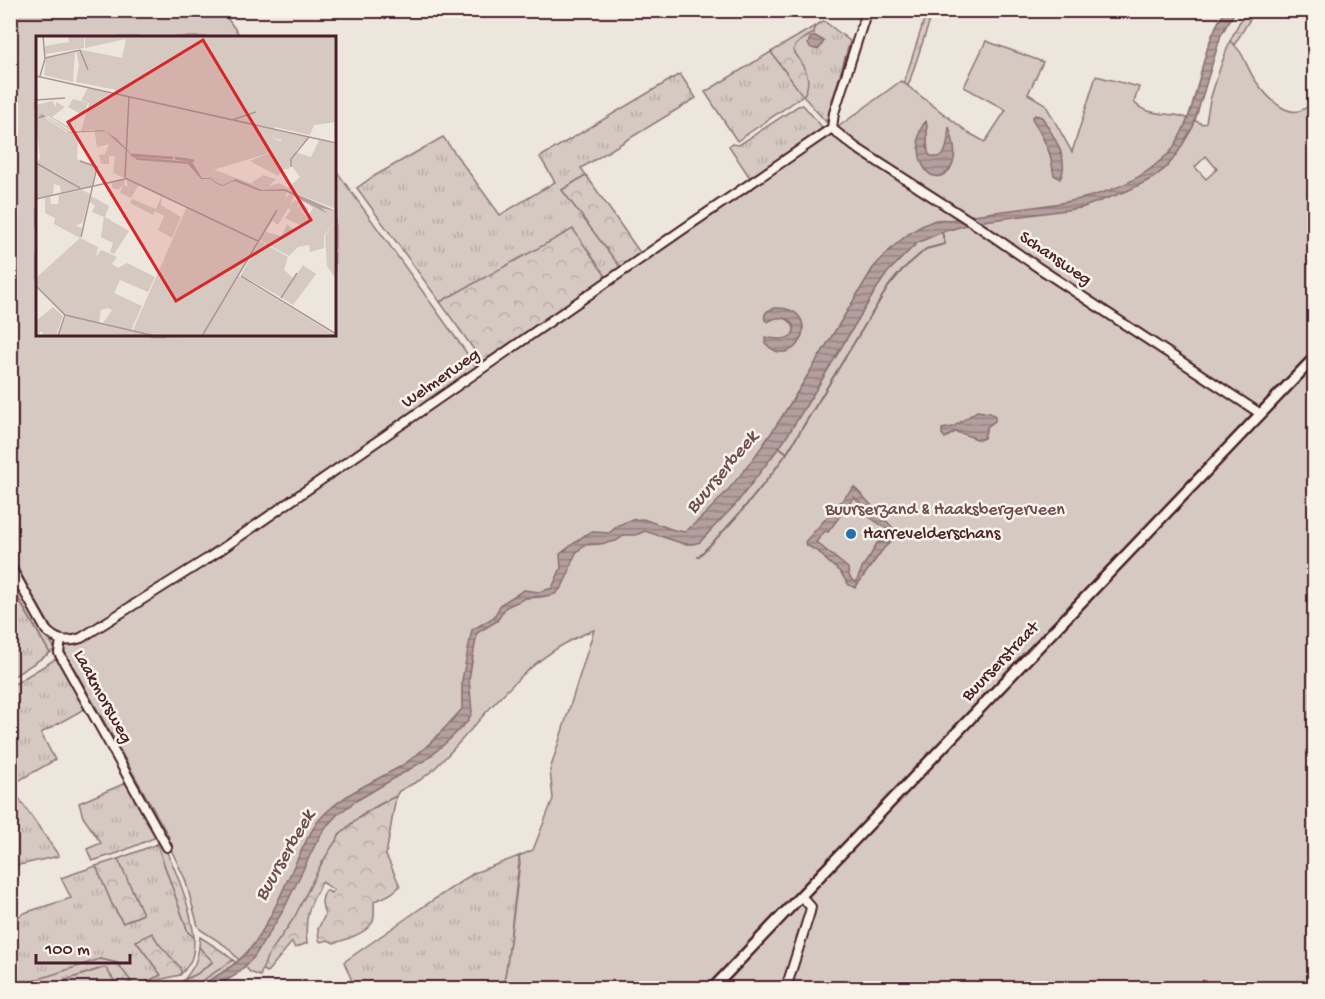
<svg xmlns="http://www.w3.org/2000/svg" width="1325" height="999" viewBox="0 0 1325 999" font-family="'Gochi Hand',sans-serif">
<style>
.grass{fill:url(#grass-tufts);stroke:#907476;stroke-width:1.5}
.forest{fill:url(#forest-crowns);stroke:#907476;stroke-width:1.5}
.park{fill:#d5c9c2;stroke:#907476;stroke-width:1.5;fill-rule:evenodd}
.water{fill:url(#water-rules);stroke:#896c6f;stroke-width:1.5;fill-rule:evenodd}
.lines{fill:none;stroke-linecap:round;stroke-linejoin:round}
.stream{stroke:#896c6f;stroke-width:2}
.minor-casing{stroke:#4a1f2b;stroke-width:12}
.major-casing{stroke:#4a1f2b;stroke-width:14}
.minor{stroke:#f7f3e8;stroke-width:8}
.major{stroke:#f7f3e8;stroke-width:9}
.poi-dot{fill:#1f6fb2;stroke:#f7f3e8;stroke-width:2}
.labels{text-anchor:middle;dominant-baseline:central;stroke-width:5;stroke-linejoin:round;paint-order:stroke}
.street-label{font-size:18px;fill:#4a1f2b;stroke:#f7f3e8}
.park-label{font-size:18px;fill:#6d4a51;stroke:#f7f3e8}
.poi-label{font-size:18px;fill:#4a1f2b;stroke:#f7f3e8;text-anchor:start}
.water-label{font-size:20px;font-style:italic;fill:#6f4c53;stroke:#f7f3e8}
.inset-river{fill:none;stroke:#b39f9d;stroke-width:3}
.inset-road{fill:none;stroke:#ab9696;stroke-width:1.5}
.view{fill:#d62828;fill-opacity:0.15;stroke:#d62828;stroke-width:3}
.inset-edge{fill:none;stroke:#4a1f2b;stroke-width:3}
</style>
<defs>
<pattern id="grass-tufts" width="24" height="20" patternUnits="userSpaceOnUse" patternTransform="scale(1.5)"><rect width="24" height="20" fill="#d5c9c2"/><path d="M3 7l-1-3M5 7V3M7 7l1-3M15 17l-1-3M17 17v-4M19 17l1-3" fill="none" stroke="#b8aca7"/></pattern>
<pattern id="forest-crowns" width="20" height="18" patternUnits="userSpaceOnUse" patternTransform="scale(1.5)"><rect width="20" height="18" fill="#d5c9c2"/><path d="M2 6a3 3 0 1 1 6 0M12 15a3 3 0 1 1 6 0" fill="none" stroke="#b8aca7"/></pattern>
<pattern id="water-rules" width="6" height="5" patternUnits="userSpaceOnUse" patternTransform="scale(1.5)"><rect width="6" height="5" fill="#b39f9d"/><path d="M0 2.5h6" fill="none" stroke="#948180"/></pattern>
</defs>
<rect width="100%" height="100%" fill="#ece6dd"/>
<filter id="ink" filterUnits="userSpaceOnUse"><feTurbulence type="fractalNoise" baseFrequency=".0167" numOctaves="2"/><feDisplacementMap in="SourceGraphic" scale="12" xChannelSelector="R" yChannelSelector="G"/><feConvolveMatrix kernelMatrix="1 2 1 2 8 2 1 2 1" color-interpolation-filters="sRGB"/></filter>
<g filter="url(#ink)">
<path class="grass" d="M824 21 850 41 826 122 803 96 737 141 705 92 771 52 803 95 805 68 793 50 796 44 800 41 814 33 815 26Z
M680 74 696 98 581 168 586 175 562 190 621 268 607 278 572 230 440 302 357 188 371 178 443 137 500 215 555 182 540 157Z
M803 105 822 127 820 130 750 178 729 146 732 144 739 145 798 106Z
M10 585 50 653 11 678H10Z
M57 658 86 708 41 733 55 760 11 785V686Z
M128 782 159 836 118 853 92 861 87 849 101 843 83 817 79 803Z
M11 787 59 856 19 865H11Z
M157 844 188 932 194 937C194 955 193 962 180 975L181 974 136 941 161 975 133 988H125L124 985 131 982 117 963 100 959 27 984 30 988H11V922L24 913 71 898 61 878 96 866 112 904 123 923 143 914 118 859Z
M519 856V863L507 965 503 988H355L344 962 421 908 474 873Z
M199 947 213 961 197 974 184 980C194 967 197 962 199 947Z
M233 960 236 963C221 973 205 988 187 988L200 982Z
M106 967 119 988H47L54 984Z"/>
<path class="forest" d="M927 11H933L908 86 904 83Z
M1248 11H1255L1233 47 1230 41 1239 23Z
M815 26 814 33C805 38 797 41 793 50 802 65 815 78 803 96L771 52Z
M586 175 641 254 621 268 562 190Z
M573 229 607 278 484 364 440 302Z
M10 572 55 649 50 653 11 585Z
M396 796 386 855 400 886C393 894 384 898 374 901 374 907 375 915 373 921 368 933 345 940 334 943L328 940 321 942 319 940 318 929 325 915C322 904 320 901 326 890L331 893 334 890 322 882C309 905 304 917 307 943L295 948 292 942 267 972 258 968C273 947 288 925 301 903 314 881 323 855 340 835 355 818 376 806 396 796Z
M162 842C177 872 190 903 194 937L188 932 157 844Z
M118 859 143 914 123 923 112 904 96 866Z
M152 933 159 944 180 967 181 972 180 975 145 983 161 975 136 941Z
M200 937 222 951 233 960 200 982 187 988H147L180 982 197 974 213 962 199 947Z
M100 959 117 963 131 981 125 985V988H119L105 967 54 984 47 988H30L27 983Z"/>
<path class="park" d="M10 11H222L241 37 38 38V334H334L335 169 476 366 478 365 483 372 637 264 831 132 901 81 969 133 985 142 1006 110 964 87 986 41 1043 62 1028 94 1045 104 1072 152 1096 76 1139 87 1134 102C1144 115 1165 113 1180 116 1188 118 1195 121 1203 124L1206 122 1210 100 1220 68 1230 41C1244 51 1246 67 1255 80 1267 97 1291 125 1310 104L1314 110V988H503L507 965 520 863 519 856 533 850 553 799 550 770 594 630C523 656 485 719 433 770L420 780 399 791 396 796 380 804 365 813 354 821 340 834 321 864 294 918 267 957 260 976 250 972 226 946 201 930 198 926 185 879 166 839 169 837 11 556ZM1206 156 1217 169 1206 179 1195 167Z"/>
<path class="water" d="M1225 11H1235L1221 35 1193 127 1177 154 1167 167 1153 178 1127 191 1081 208 977 222 942 232 917 243 888 272 877 288 820 383 784 441 736 504 711 530 700 542 693 544H684L645 531 636 535H625L616 541 600 544 584 545 576 553 572 561 569 572 562 587 555 594 541 597 526 598 506 607 497 621 477 633 469 679 472 712 468 721 448 741 427 759 356 801 337 815 325 828 315 845 283 911 254 957 236 975 214 988H195C216 977 238 965 253 945 269 923 282 892 293 868 301 852 308 834 319 820 341 794 374 782 403 765 426 750 444 729 462 709V680L472 630 494 617 501 604 524 590 539 592 552 588 561 568 560 554 585 535 592 532 609 533 619 525 631 520 643 519 674 530 685 532C737 489 772 434 806 378 829 341 851 305 873 268 890 249 908 230 933 221 941 218 949 221 957 219 960 218 963 217 966 216 1028 206 1112 206 1161 160 1164 157 1168 155 1171 151 1177 143 1182 132 1186 123 1201 86 1202 44 1225 11Z
M815 36 824 41 819 49C814 50 810 48 808 44L810 38Z
M1035 115 1042 117C1052 134 1071 159 1060 179L1054 175C1052 168 1052 161 1050 155 1046 141 1038 130 1032 118Z
M926 121C929 132 925 144 929 155 949 164 947 140 949 127 952 137 956 148 954 159 952 174 935 184 925 169 921 163 919 154 919 147 917 137 920 128 926 121Z
M775 308C827 306 796 377 765 343V337C812 349 793 304 768 322L765 320C763 312 768 310 775 308Z
M977 411 990 413 995 416V421L987 427 984 438 979 440 964 434 955 432 945 438 942 434V429L953 427Z
M854 487 896 531 897 536 884 548 855 588 849 585 840 572 827 561 819 552 806 545 805 542ZM854 497 860 503V510C871 519 882 525 892 533L886 541 877 543 870 556 863 566 856 582C850 580 848 574 848 568L816 542 825 531 828 532Z"/>
<g class="lines">
<path class="stream" d="M787 453 888 287 902 270 926 249 945 244 942 232
M698 557C731 525 760 491 787 453L778 446"/>
<defs>
<path id="minor" d="M832 128 836 132 855 147 981 228 1039 268 1261 414
M832 128 834 113 867 10
M10 566 46 630C56 641 67 643 81 638L210 557 682 230 832 128
M61 640 59 653 167 847
M786 988 810 912 811 907 801 896"/>
<path id="major" d="M713 988 1314 358"/>
</defs>
<use href="#minor" class="minor-casing"/>
<use href="#major" class="major-casing"/>
<use href="#minor" class="minor"/>
<use href="#major" class="major"/>
</g>
</g>
<circle class="poi-dot" cx="851" cy="534" r="6"/>
<g class="labels">
<g class="street-label">
<text transform="translate(1055 259) rotate(34)">Schansweg</text>
<text transform="translate(441 379) rotate(-35)">Welmerweg</text>
<text transform="translate(1001 662) rotate(-46)">Buurserstraat</text>
<text transform="translate(102 697) rotate(61)">Laakmorsweg</text>
</g>
<g class="park-label">
<text x="945" y="510">Buurserzand &amp; Haaksbergerveen</text>
</g>
<g class="poi-label">
<text x="863" y="534">Harrevelderschans</text>
</g>
<g class="water-label">
<text transform="translate(723 473) rotate(-50)">Buurserbeek</text>
<text transform="translate(286 856) rotate(-60)">Buurserbeek</text>
</g>
</g>
<g transform="translate(36 36)">
<rect width="300" height="300" fill="#ece6dd"/>
<path d="M32 0H48V12L9 18V10L33 6ZM37 63 52 67 47 79 32 71ZM16 65 20 71V66L29 71 16 81 42 96 91 75 60 93 38 97 12 80 0 81V69ZM8 81 30 96 42 99 41 123 60 130 56 150 45 152 10 130 43 153 25 157 24 150 18 148 17 159 0 162V128L4 122 0 83ZM238 94 272 101 259 116 275 121 283 104 300 108V173L249 153 226 154 92 114 177 133 220 150 252 152 264 141 254 128 253 133H248L242 140 214 125 236 116 246 104 236 102ZM89 143 88 149 92 151 90 144 103 149 95 162 84 157 87 149 82 154 76 152V147ZM202 148 226 155H249L289 176 270 164 300 175V183L288 200V212L274 216 273 209 262 211 253 220 224 204 229 196 246 200 251 188 257 194 266 190 249 182 255 174 252 172 242 189 235 184 239 178H234L222 199 191 188 197 179 191 152ZM214 152 224 156 251 155 277 172 271 181 261 171 264 168 262 172 270 178 273 172 259 164 254 169 258 161 253 158 241 175 244 178 237 173 242 160 216 161 211 158ZM46 154 54 158 47 186 40 190 46 192 44 202 18 188 19 182 9 177V162L14 161 15 168H22L23 159ZM126 159 125 169 145 181 136 202 122 194 128 180 119 175 117 179 94 167 96 163 120 173ZM55 160 73 170 69 181 93 195 78 218 74 216 77 207 65 201 68 181 56 176 59 170 54 166ZM44 202 62 211 60 221 65 214 81 221 76 228 82 232 91 227 119 241 112 256 84 244 78 257 106 270 95 294 67 287 76 274 72 272 65 274 63 287 29 279 0 249V242ZM224 205 252 221 248 234 257 242 245 261 205 239ZM267 229 280 238 272 249 261 238ZM17 271 27 280 20 300H7L6 295 0 300V285Z" fill="#d5c9c2" fill-rule="evenodd"/>
<path d="M227 139 240 143 233 150 243 147 250 151H225L215 147ZM300 183 299 234 300 243 291 230 289 200ZM261 238 272 249 257 269 246 262Z" fill="#d5c9c2"/>
<path d="M46 14 87 22 81 54 40 46 43 29 40 15ZM39 16 37 46 8 39 10 22Z" fill="#d5c9c2"/>
<path d="M49 0H300V86L278 89 274 99 239 91 236 102 248 107 236 116 177 134 225 151H251L250 162 203 240 300 300H22L30 280 97 294 151 170 77 137 79 120H73V128H65L63 119 69 118 73 108 61 111 58 92 45 95 53 67 45 64 52 52 78 58 90 3 49 12Z" fill="#d5c9c2"/>
<path d="M6 78 34 96 67 94 80 102 98 121 156 126 166 142H175L181 147 187 149 200 143 226 154 249 153 300 175 285 172 292 178 249 155H224L198 145 187 150 181 148 175 143H165L152 128 101 124 69 95 34 97 10 81 0 83Z" fill="#b39f9d"/>
<path class="inset-river" d="M95 119 137 122M139 122 158 125"/>
<path class="inset-road" d="M9 22 44 14 52 34M0 40 300 107M4 40 9 23 7 0M0 64 29 62M196 84 220 76M44 125 61 131 45 201M0 127 44 152M255 131V123L273 101M89 142 222 205M89 142 93 61M0 163 89 143M205 240 300 298M0 250 29 279 119 300M245 262 261 237M22 300 29 279M166 300 241 174"/>
<path class="view" d="M167 4 275 184 140 265 32 86Z"/>
<rect width="300" height="300" class="inset-edge"/>
</g>
<rect width="1325" height="999" fill="none" stroke="#f7f3e8" stroke-width="36"/>
<rect x="18" y="18" width="1289" height="963" fill="none" stroke="#4a1f2b" stroke-width="2" filter="url(#ink)"/>
<path d="M36 954v9h94v-9" fill="none" stroke="#4a1f2b" stroke-width="3"/>
<text x="45" y="954" font-size="18" fill="#4a1f2b" stroke="#f7f3e8" stroke-width="4.5" paint-order="stroke">100 m</text>
</svg>
